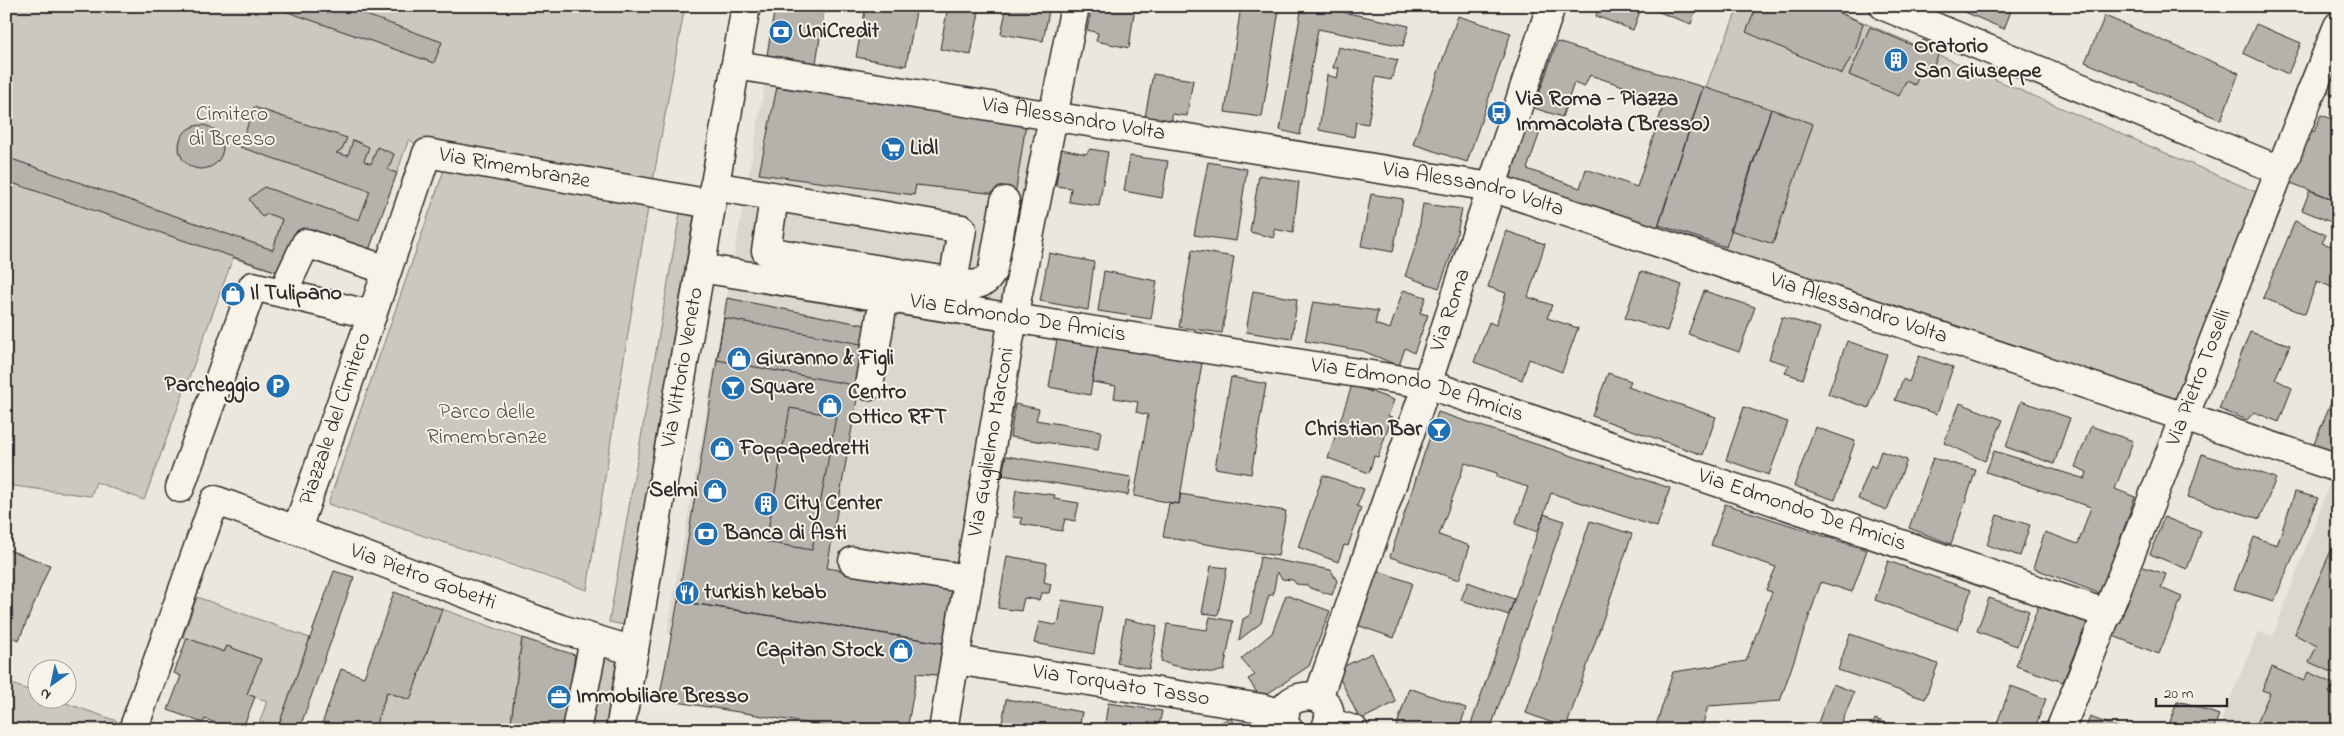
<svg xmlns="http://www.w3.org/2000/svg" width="2344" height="736" viewBox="0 0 2344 736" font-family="'Indie Flower',sans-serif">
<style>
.built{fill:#dbd7ce}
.green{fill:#cbc8bf;stroke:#7b7a75}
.building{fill:#b5b2ab;stroke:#2b2b2b}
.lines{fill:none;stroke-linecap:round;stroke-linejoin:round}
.minor-casing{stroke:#2b2b2b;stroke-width:31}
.major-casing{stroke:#2b2b2b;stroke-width:31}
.minor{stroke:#f7f3e8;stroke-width:28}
.major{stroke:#f7f3e8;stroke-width:28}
.labels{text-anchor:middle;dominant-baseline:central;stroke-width:4;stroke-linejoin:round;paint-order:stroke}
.poi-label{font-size:22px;font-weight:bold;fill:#2b2b2b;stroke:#f7f3e8;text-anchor:start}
.park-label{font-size:22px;fill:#535250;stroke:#f7f3e8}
.street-label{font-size:22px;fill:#2b2b2b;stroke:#f7f3e8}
</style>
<rect width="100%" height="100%" fill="#ebe7dd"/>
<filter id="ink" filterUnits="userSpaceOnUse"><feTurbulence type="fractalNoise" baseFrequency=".02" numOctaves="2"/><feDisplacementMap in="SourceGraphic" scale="10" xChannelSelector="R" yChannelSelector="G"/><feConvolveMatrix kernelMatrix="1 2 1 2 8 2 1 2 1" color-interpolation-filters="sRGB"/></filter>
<g filter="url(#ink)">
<path class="built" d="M766 77 1035 121 944 679 667 633Z
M2338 460V730H2217L2258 632 2273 636Z"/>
<path class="green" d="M6 6H685L648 208 587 590 328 504 444 170 409 139 369 250 302 228 284 274 233 258 144 500 96 482 91 496 6 485Z
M1739 6H1825L2256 192 2179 403 1658 232 1710 76Z
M680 213 694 215 624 625 609 622Z
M197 597 310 638 277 730H257L267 701 247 694 260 659 227 646 224 652 183 637Z
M442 609 522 638 510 730H374L387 692 410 700Z
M604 657 617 659 605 730H591Z
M6 682 37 693 38 698 54 699 117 721 114 730H6Z"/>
<path class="building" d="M287 6H341L442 42 434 63 285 11Z
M775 6H825L816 63 767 55Z
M866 6H917L906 66 856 57Z
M948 6H980L971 55 940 49Z
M1007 6H1050L1043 41 1001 34Z
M1092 6H1135L1129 48 1096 41 1098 33 1087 30Z
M1241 6H1258L1279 10 1262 117 1225 112Z
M1302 6H1315L1409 26 1403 46 1318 29 1300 135 1280 130Z
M1599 6H1642L1633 30 1596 16Z
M1643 6H1697L1691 24Z
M1757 6H1823L1863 23 1856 48 1842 74 1746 32Z
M1951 6H2013L2004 29Z
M1458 16 1511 33 1467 162 1413 144Z
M2105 16 2239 73 2221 120 2085 62Z
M2256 24 2301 43 2288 74 2243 53Z
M1870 27 1919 48 1923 40 1941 48 1930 75 1921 71 1915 85 1906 81 1899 96 1849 75Z
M1557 42 1703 87 1656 232 1508 181 1527 127 1540 132 1527 169 1580 188 1586 169 1637 187 1665 100 1590 75 1584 87 1574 83 1562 117 1534 108Z
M1338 47 1398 60 1391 80 1376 77 1368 124 1356 122 1354 137 1319 130 1327 75 1337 78 1339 68H1333Z
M1153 74 1193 80 1187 116 1172 114V122L1145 117Z
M2332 80 2338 82V97L2326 92Z
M777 87 1026 123 1015 196 916 185 914 195 759 174Z
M1703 87 1771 109 1726 247 1659 225Z
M254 107 347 138 342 149 336 153 348 156 353 140 369 147 364 161 371 164 377 147 394 154 388 170 397 173 369 250 302 228 284 274 6 181V157L273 250 282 219 268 214 262 217 249 199 264 187 359 220 370 191 240 147Z
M1771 109 1813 124 1773 244 1730 230Z
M2321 115 2338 121V178L2330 198 2288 182 2309 128 2314 132Z
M179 147a22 22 0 1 1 44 0a22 22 0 1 1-44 0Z
M1061 149 1086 154 1090 149 1108 152 1099 206 1069 202 1071 188 1056 186Z
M1130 156 1168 161 1162 198 1124 191Z
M1208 162 1247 169 1236 241 1194 235Z
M1259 175 1299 182 1293 233 1274 229V238L1250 232Z
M2310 190 2338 201V225L2302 210Z
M1371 194 1403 199 1393 252 1361 246Z
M1423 204 1462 209 1454 247 1439 288 1405 276 1417 242Z
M2295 221 2326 235 2322 243 2338 248V284L2336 289 2317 281 2305 314 2263 298Z
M1506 231 1545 244 1528 297 1552 305 1547 318 1578 328 1562 372 1529 359 1522 380 1474 362 1489 322 1496 325 1506 293 1488 287Z
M1192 250 1234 257 1222 333 1179 327Z
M1049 253 1094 262 1088 310 1040 301Z
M1104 271 1157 281 1151 319 1098 311Z
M1641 271 1682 285 1667 331 1625 318Z
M1403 290 1426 297 1420 313 1428 315 1414 353 1405 348 1399 366 1363 351 1305 341 1313 302 1378 311 1375 324 1390 329Z
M1253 291 1297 299 1292 339 1246 332Z
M1704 291 1755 307 1739 352 1688 334Z
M727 298 870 326 827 568 954 588 943 643 678 601Z
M1782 317 1820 328 1803 379 1785 373 1789 365 1769 359Z
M724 318 866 345 859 386 717 360Z
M2250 332 2290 345 2275 379 2292 388 2279 422 2254 412 2247 420 2219 409Z
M1057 339 1098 346 1090 395 1049 387Z
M1847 341 1887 354 1869 408 1828 394Z
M1098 346 1202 363 1179 504 1134 496 1148 415 1136 412 1138 402 1114 398 1116 386 1092 382Z
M1919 356 1953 367 1937 414 1895 400 1903 379 1909 382Z
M1608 373 1631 381 1628 387 1716 417 1703 455 1592 416Z
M1231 377 1266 384 1251 474 1215 468Z
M1352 385 1394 400 1388 416 1392 417 1378 457 1374 456 1369 473 1328 458Z
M2338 385V453L2337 456 2312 449Z
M2021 401 2070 418 2054 464 2006 447Z
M1960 403 2003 420 1985 461 1944 443Z
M1015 404 1039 409 1036 420 1101 431 1098 450 1010 437Z
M1744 407 1788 422 1769 475 1726 460Z
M790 408 836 416 812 550 766 542Z
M1438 412 1670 488 1657 527 1551 493 1538 532 1515 524 1528 487 1497 477V473L1465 463 1439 535 1470 546 1459 580 1390 557Z
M2091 426 2133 441 2115 489 2135 497 2101 594 2033 568 2045 532 2078 544 2091 507 1986 472 1994 451 2085 479 2087 472 2075 467Z
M1815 427 1855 441 1835 500 1794 486Z
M1881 451 1907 460 1887 510 1858 499 1871 465 1875 468Z
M2202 454 2276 478 2260 519 2188 497Z
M1006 456 1131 477 1128 495 1002 475Z
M1933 458 1976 470 1951 544 1909 528Z
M1323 475 1364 489 1357 506 1361 508 1348 546 1344 545 1338 562 1298 547Z
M1016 490 1055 495 1054 499 1079 503 1075 521 1065 519 1062 531 1021 524 1022 518 1012 517Z
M2295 492 2318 498 2274 601 2234 589 2254 537 2277 545Z
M1180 494 1286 511 1278 556 1163 537 1169 503 1179 504Z
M1725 504 1867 550 1852 592 1821 582 1780 701 1708 706 1701 730H1650L1655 729 1673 672 1746 661 1772 592 1766 590 1776 567 1711 545Z
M1544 514 1564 521 1490 730H1469Z
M1997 515 2030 525 2020 556 1987 545Z
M2164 517 2201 532 2187 569 2150 554Z
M1590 521 1632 534 1566 728 1526 713Z
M2338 535V675L2309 662 2317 646 2294 634Z
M6 549 50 565 19 640 6 635Z
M1007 556 1047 563 1044 582 1051 584 1049 593H1041L1039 600 1024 598 1021 611 998 608Z
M1260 557 1331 570 1337 581 1332 595 1310 588 1307 585 1296 584 1293 580 1282 579 1277 572 1273 595H1269L1261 623 1239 640 1243 619 1250 615Z
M1888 561 1971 590 1958 630 1875 600Z
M1211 566 1227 568 1218 615 1202 613Z
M2140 566 2166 574 2161 588 2182 597 2159 654 2113 636Z
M1373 569 1412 583 1394 638 1354 624Z
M334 571 354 577 299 730H277Z
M1468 582 1514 599 1509 615 1461 600Z
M394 592 442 609 410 700 387 692 374 730H320L341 669 364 677Z
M1286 595 1330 611 1309 666 1261 698 1248 679 1255 675 1241 659 1272 633Z
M1989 598 2029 611 2017 646 1977 631Z
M1062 600 1102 607 1094 654 1034 643 1039 622 1055 625 1059 621Z
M678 601 943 643 938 675 917 673 907 730H848L659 699Z
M2039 604 2088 620 2063 682 2016 666Z
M1210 617 1233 621 1224 670 1213 673 1171 665 1161 661 1167 624 1207 630Z
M1125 619 1157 626 1149 669 1117 663Z
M1850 634 1938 664 1925 699 1838 670Z
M187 638 224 652 227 646 261 659 247 694 255 697 242 730H233L205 719 203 723 168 710 181 676 174 673Z
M522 638 575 655 564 730H510Z
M1372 653 1396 702 1360 720 1336 670Z
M2272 667 2304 681 2308 672 2334 684 2329 693 2338 697V730H2253L2270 693 2262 690Z
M1833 684 1854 692 1839 730H1815Z
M2011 686 2046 699 2034 730H2014L1997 723Z
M1409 688 1466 708 1459 730H1402L1396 728Z
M1006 699 1082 712 1079 730H1001Z
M2177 702 2186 703 2219 715 2213 730H2167Z
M1108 703 1162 711 1158 730 1129 728 1128 730H1104Z
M2090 717 2125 730H2085Z
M1230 718 1238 728 1249 723 1253 730H1205Z
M1875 719 1906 730H1871Z"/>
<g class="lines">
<defs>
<g id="minor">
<path d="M1884 6 2279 170"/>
<path id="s1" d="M736 65 1491 187 2338 468"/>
<path d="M714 186 962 229 950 301"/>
<path d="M774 198 766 251 972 285C984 283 989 280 993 269L1005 201"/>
<path id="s2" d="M700 268 1427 384 2108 614"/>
<path d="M283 292 306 243 387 270"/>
<path id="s3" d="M372 315 427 153 711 204"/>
<path d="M869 386 884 297"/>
<path d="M180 488 253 286 372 315 297 529"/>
<path d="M853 561 969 579"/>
<path id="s4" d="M955 660 1261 708 1285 714"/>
<path id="s5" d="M1318 698 1427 384 1551 6"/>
<path d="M1328 722 1354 730"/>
<path id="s6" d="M133 730 215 500 561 629 634 651"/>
<path d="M576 730 594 640"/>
<path id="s7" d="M943 730 1013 318 1075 6"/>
<path d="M1289 730C1261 691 1349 680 1325 730"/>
<path id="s8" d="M2060 730C2156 497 2242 260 2338 26"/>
</g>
<g id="major">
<path id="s9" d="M620 730 746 6"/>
</g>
</defs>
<use href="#minor" class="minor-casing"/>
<use href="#major" class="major-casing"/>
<use href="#minor" class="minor"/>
<use href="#major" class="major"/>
</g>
</g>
<defs>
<symbol id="bank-disc" viewBox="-11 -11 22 22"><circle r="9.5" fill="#1f6fb2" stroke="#f7f3e8"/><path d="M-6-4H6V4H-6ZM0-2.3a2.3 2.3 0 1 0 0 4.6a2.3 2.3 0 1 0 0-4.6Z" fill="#fff"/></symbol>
<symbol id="building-disc" viewBox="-11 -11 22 22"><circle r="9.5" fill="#1f6fb2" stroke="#f7f3e8"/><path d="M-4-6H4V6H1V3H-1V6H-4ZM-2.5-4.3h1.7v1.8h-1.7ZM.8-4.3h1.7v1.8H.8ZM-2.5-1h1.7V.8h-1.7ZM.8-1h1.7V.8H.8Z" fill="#fff"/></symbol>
<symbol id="bus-disc" viewBox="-11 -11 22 22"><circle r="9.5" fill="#1f6fb2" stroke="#f7f3e8"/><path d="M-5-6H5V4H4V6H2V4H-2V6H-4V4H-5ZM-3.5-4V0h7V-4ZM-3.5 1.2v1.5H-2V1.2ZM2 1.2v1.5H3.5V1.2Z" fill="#fff"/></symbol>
<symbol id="supermarket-disc" viewBox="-11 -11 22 22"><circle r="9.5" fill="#1f6fb2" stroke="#f7f3e8"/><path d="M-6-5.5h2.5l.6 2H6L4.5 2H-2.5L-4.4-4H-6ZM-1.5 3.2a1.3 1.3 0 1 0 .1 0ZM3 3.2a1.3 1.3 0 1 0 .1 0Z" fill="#fff"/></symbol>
<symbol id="shop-disc" viewBox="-11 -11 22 22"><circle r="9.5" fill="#1f6fb2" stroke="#f7f3e8"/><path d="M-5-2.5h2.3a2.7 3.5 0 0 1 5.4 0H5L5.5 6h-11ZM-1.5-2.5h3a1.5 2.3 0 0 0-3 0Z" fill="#fff"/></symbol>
<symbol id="parking-disc" viewBox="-11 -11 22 22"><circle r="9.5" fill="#1f6fb2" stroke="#f7f3e8"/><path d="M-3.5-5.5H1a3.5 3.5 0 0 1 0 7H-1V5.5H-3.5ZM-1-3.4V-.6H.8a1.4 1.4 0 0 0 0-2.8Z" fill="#fff"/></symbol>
<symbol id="bar-disc" viewBox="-11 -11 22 22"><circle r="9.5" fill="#1f6fb2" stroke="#f7f3e8"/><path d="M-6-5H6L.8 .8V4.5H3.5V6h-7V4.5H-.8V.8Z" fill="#fff"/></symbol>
<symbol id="restaurant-disc" viewBox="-11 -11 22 22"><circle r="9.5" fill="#1f6fb2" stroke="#f7f3e8"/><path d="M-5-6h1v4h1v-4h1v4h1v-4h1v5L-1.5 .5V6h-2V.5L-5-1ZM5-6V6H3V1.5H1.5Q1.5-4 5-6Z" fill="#fff"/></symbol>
<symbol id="office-disc" viewBox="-11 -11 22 22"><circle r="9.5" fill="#1f6fb2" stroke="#f7f3e8"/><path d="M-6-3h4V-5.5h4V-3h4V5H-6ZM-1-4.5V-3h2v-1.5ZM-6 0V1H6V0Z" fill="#fff"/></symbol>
</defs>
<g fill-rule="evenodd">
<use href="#bank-disc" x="767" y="18" width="28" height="28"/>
<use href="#building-disc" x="1882" y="46" width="28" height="28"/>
<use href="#bus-disc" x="1485" y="99" width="28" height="28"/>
<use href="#supermarket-disc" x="879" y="135" width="28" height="28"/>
<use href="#shop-disc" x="219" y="280" width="28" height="28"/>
<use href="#shop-disc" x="725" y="345" width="28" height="28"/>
<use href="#parking-disc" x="264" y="372" width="28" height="28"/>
<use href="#bar-disc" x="719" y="374" width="28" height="28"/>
<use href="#shop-disc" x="816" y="392" width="28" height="28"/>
<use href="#bar-disc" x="1425" y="416" width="28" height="28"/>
<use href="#shop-disc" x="708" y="435" width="28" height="28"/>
<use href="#shop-disc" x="701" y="477" width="28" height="28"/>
<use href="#building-disc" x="752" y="490" width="28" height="28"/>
<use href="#bank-disc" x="692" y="520" width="28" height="28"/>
<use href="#restaurant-disc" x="673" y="579" width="28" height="28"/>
<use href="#shop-disc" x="887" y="637" width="28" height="28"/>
<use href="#office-disc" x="545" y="683" width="28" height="28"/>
</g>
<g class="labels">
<g class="poi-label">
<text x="798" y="32">UniCredit</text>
<text x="1914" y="47">Oratorio<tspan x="1914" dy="25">San Giuseppe</tspan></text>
<text x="1516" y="100">Via Roma - Piazza<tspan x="1516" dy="25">Immacolata (Bresso)</tspan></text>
<text x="910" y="149">Lidl</text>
<text x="250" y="294">Il Tulipano</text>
<text x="756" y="359">Giuranno &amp; Figli</text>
<text x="260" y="386" text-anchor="end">Parcheggio</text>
<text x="750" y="388">Square</text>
<text x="848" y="393">Centro<tspan x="848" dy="25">Ottico RFT</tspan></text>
<text x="1422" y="430" text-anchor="end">Christian Bar</text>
<text x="740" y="449">Foppapedretti</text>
<text x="698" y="491" text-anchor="end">Selmi</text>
<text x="784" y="504">City Center</text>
<text x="724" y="534">Banca di Asti</text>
<text x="704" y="593">turkish kebab</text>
<text x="884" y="651" text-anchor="end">Capitan Stock</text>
<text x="576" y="697">Immobiliare Bresso</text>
</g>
<g class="park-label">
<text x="232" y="115">Cimitero<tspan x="232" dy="25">di Bresso</tspan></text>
<text x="487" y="413">Parco delle<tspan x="487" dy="25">Rimembranze</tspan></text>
</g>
<g class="street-label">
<text stroke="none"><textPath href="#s1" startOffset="342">Via Alessandro Volta</textPath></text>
<text stroke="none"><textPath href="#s3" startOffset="260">Via Rimembranze</textPath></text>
<text stroke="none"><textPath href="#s1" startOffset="748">Via Alessandro Volta</textPath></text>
<text stroke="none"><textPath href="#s1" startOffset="1152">Via Alessandro Volta</textPath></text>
<text stroke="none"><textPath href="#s5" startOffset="410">Via Roma</textPath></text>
<text stroke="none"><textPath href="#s2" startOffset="322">Via Edmondo De Amicis</textPath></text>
<text stroke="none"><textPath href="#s9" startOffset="368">Via Vittorio Veneto</textPath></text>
<text stroke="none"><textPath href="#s8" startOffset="379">Via Pietro Toselli</textPath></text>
<text stroke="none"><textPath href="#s2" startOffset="728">Via Edmondo De Amicis</textPath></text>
<text transform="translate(336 419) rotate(-71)">Piazzale del Cimitero</text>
<text stroke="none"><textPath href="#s7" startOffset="292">Via Guglielmo Marconi</textPath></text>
<text stroke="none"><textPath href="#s2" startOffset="1132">Via Edmondo De Amicis</textPath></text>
<text stroke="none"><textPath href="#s6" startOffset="466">Via Pietro Gobetti</textPath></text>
<text stroke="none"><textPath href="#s4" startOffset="168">Via Torquato Tasso</textPath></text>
</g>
</g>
<rect width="2344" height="736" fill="none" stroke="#f7f3e8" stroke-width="25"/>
<rect x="12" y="12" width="2319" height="711" fill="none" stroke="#2b2b2b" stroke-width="2" filter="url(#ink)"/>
<g transform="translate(52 684) rotate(213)"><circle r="24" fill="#f7f3e8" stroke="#a5a39c"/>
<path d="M0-4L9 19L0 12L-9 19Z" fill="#1f6fb2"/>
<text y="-8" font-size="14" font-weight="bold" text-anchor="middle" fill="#2b2b2b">N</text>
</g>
<path d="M2156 698v8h71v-8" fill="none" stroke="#2b2b2b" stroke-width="2.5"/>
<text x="2164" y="698" font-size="15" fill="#2b2b2b" stroke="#f7f3e8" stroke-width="4" paint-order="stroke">20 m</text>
</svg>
